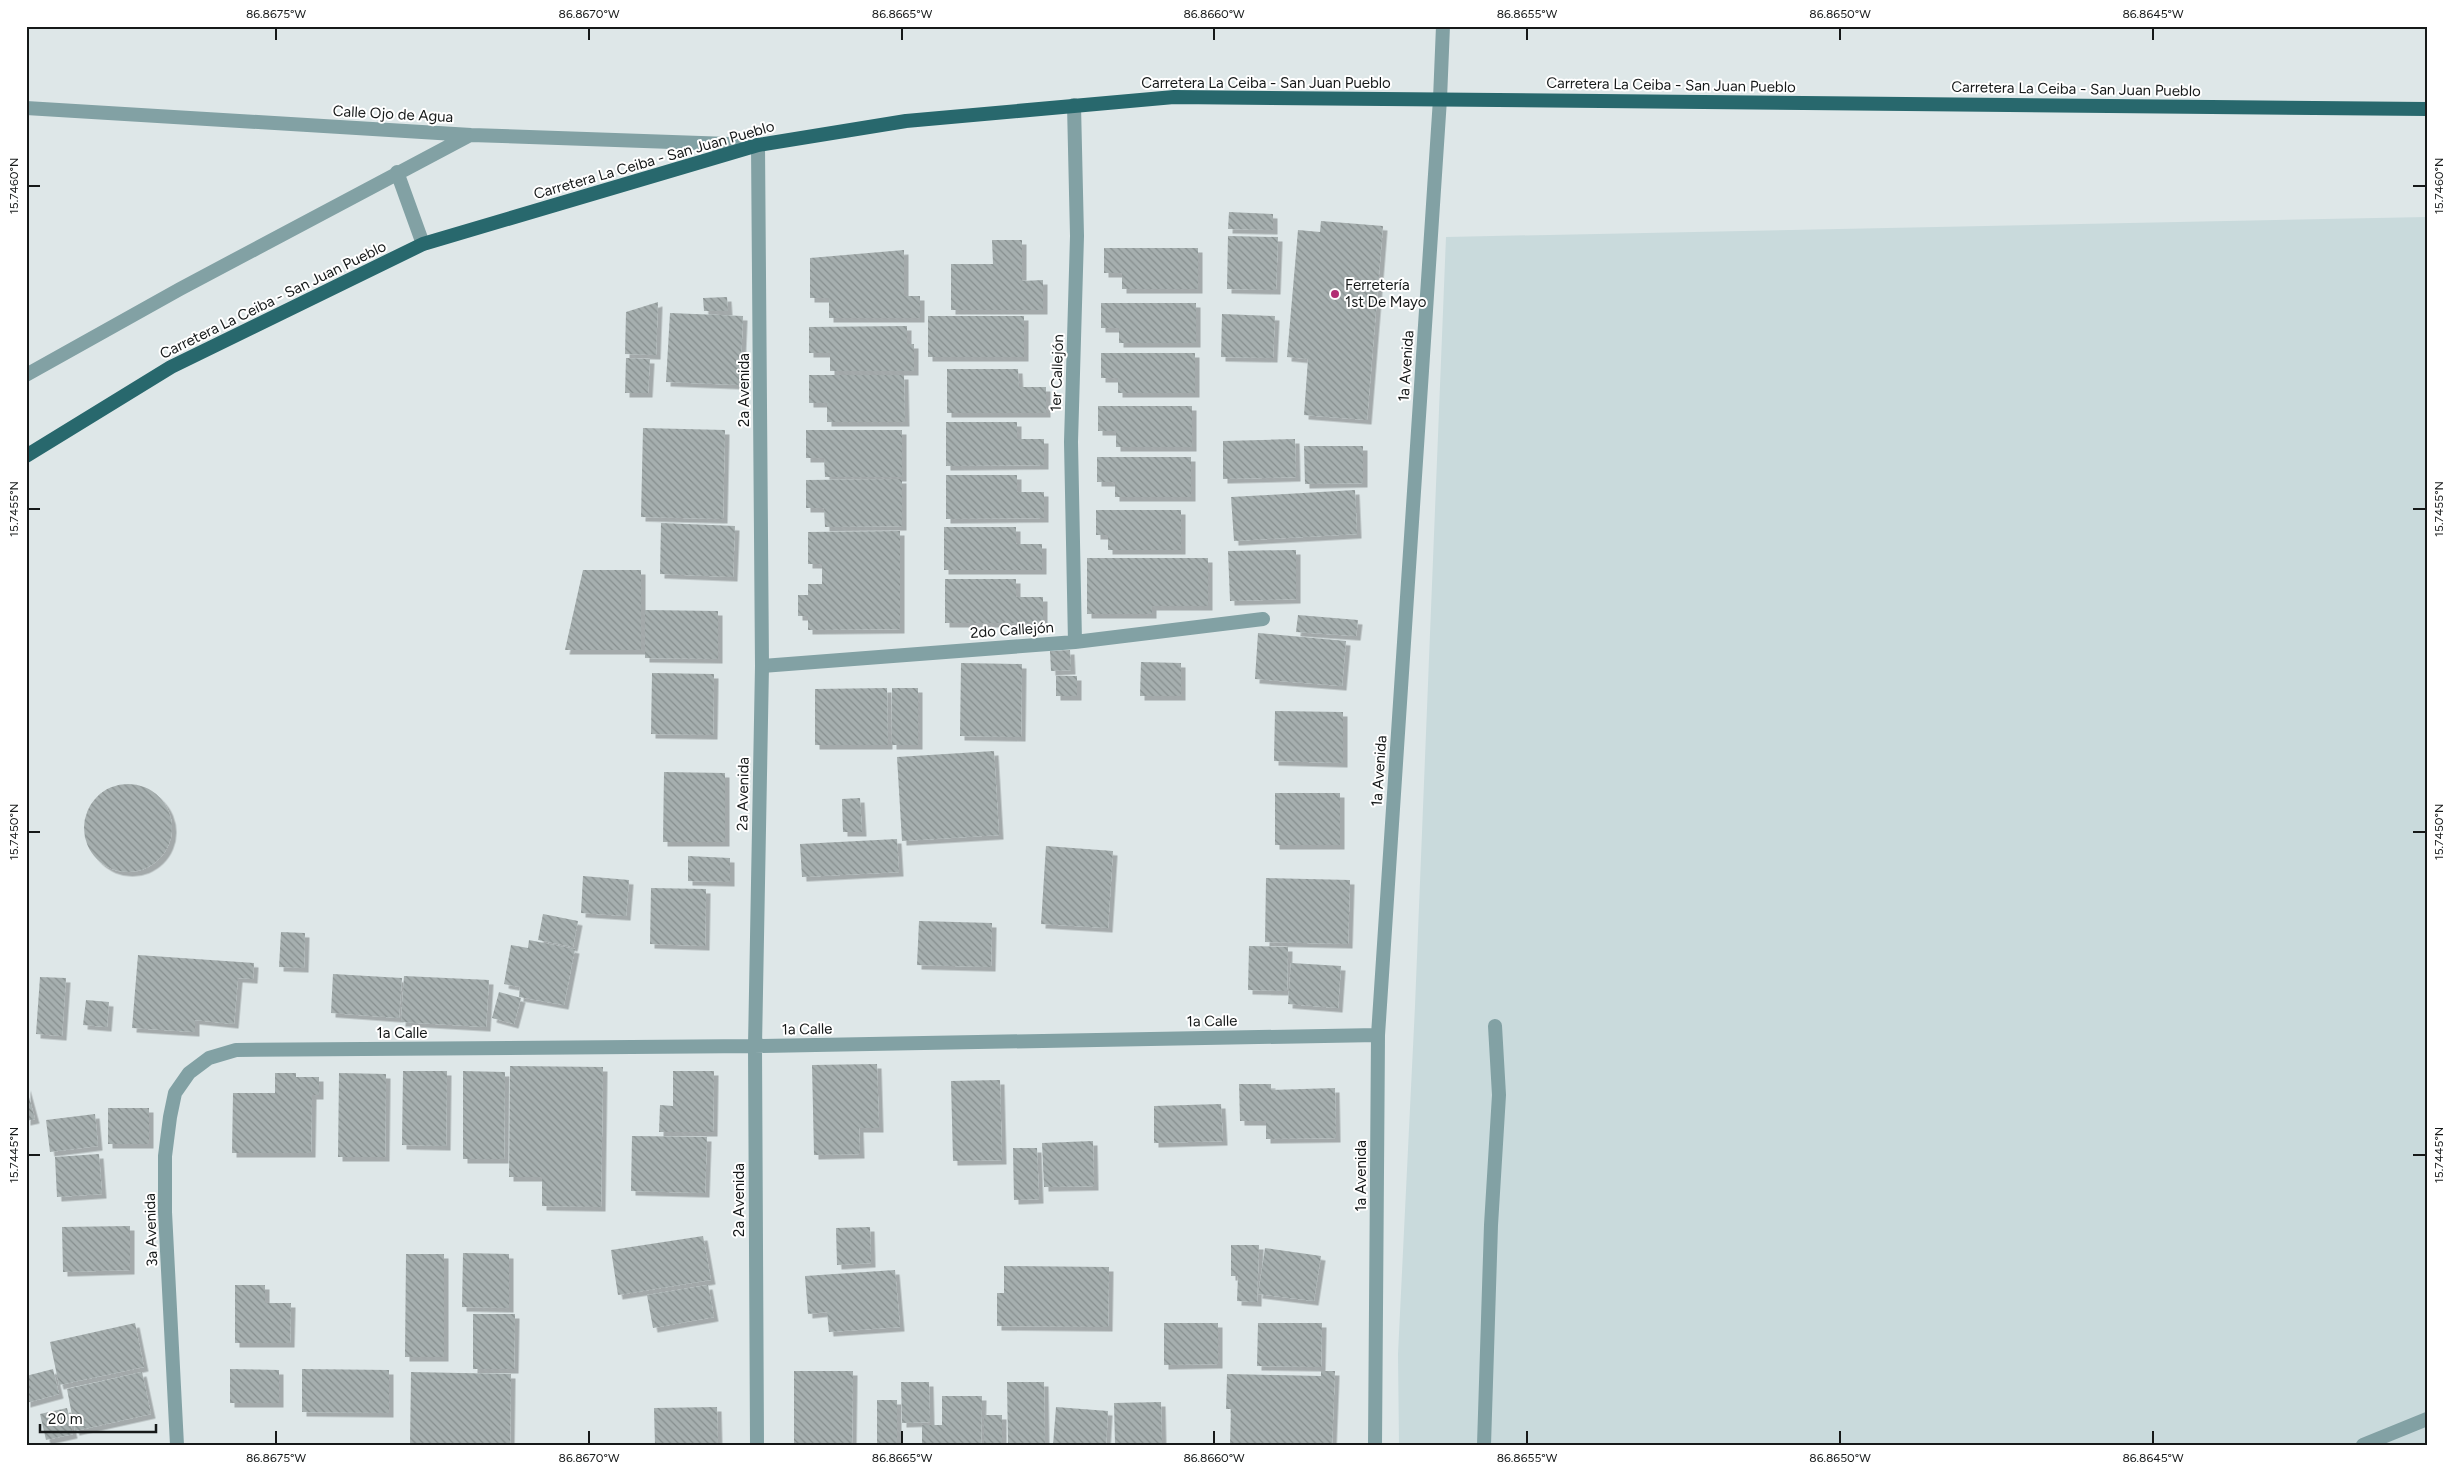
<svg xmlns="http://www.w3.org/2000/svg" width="2453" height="1471" viewBox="0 0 2453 1471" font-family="Figtree,sans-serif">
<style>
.built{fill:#c9dadc}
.building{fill:url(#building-back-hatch);filter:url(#shadow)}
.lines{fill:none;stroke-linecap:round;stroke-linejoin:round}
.service{stroke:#82a1a4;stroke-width:14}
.minor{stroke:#82a1a4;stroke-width:14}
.primary{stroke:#28686d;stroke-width:14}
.ticks{fill:none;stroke:#161919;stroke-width:2}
.poi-dot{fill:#b22d73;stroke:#fff;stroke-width:2}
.labels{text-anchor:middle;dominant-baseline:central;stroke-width:4;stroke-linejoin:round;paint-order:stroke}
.street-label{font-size:15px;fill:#161919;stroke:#fff}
.poi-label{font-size:15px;fill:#161919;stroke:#fff;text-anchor:start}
.neatline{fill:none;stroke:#161919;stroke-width:2}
.ticks-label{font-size:12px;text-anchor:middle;fill:#161919}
</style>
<defs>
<pattern id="building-back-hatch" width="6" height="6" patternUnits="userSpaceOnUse" patternTransform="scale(1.25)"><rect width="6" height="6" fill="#a6afaf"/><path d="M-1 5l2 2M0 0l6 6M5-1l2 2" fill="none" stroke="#868e8e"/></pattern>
<filter id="shadow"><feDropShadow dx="4.5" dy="4.5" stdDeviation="0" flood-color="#0004"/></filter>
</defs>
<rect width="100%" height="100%" fill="#dee7e8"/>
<path class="built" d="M2427 217V1445H1399L1398 1354 1415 1006 1446 237Z"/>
<path class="building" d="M1229 212 1273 214V230L1228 229Z
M1321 221 1383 226 1367 420 1304 415 1308 359 1287 357 1298 230 1320 232Z
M1228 236 1278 237 1276 290 1227 289Z
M992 240H1022V281L1043 280V310H951V264H993Z
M1104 248H1198V289H1122V273H1104Z
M904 250V296H920V318H829V298H810V258Z
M727 297 728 311H704L703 298Z
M658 302 656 355 625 354 626 312Z
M1101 303H1196V343H1119V328H1101Z
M670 313 743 316 740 385 666 382Z
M1222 314 1275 316 1273 358 1221 357Z
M928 316H1024V357H928Z
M907 326V344H914V371H830V353H809V327Z
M1101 353H1195V393H1118V378H1101Z
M626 358 650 359 648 393H625Z
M947 369H1018L1019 387H1046V413H947Z
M809 375H904L905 422H827V403H809Z
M1098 406H1192V447H1116V431H1098Z
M946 422H1017V439H1044V465L946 466Z
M643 428 725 430 723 519 641 517Z
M806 430H902V477H825L824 458H806Z
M1295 439 1296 477 1223 479V441Z
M1304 446H1363V483L1305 484Z
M1097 457H1191V497H1115V482H1097Z
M946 475H1017V492H1044V518L946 519Z
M902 479V526L825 527 824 508H806V480Z
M1355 490 1357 534 1234 541 1231 497Z
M1096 510H1181V550H1108V535H1096Z
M661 523 735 526 733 577 660 574Z
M944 527H1016V544H1042V570H944Z
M900 531V629L808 630V616H798V595H808V584H822V564H808V532Z
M1296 550V599L1230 601 1228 551Z
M1087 558H1208V606H1152V614H1087Z
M583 570H641V650H565Z
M945 579H1016V597H1043V623H945Z
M645 610 718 611V659L645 658Z
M1298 615 1358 620 1356 636 1296 632Z
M1258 633 1346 641 1342 686 1255 679Z
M1070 650 1071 670 1051 671 1050 651Z
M1141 662 1181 663V696H1140Z
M961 663 1022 664 1021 737 960 736Z
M652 673 714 674 713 735 651 734Z
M1056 676H1077V696H1056Z
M887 688 888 745H815V689Z
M892 688H918V745H892Z
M1275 711 1343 712V763L1274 761Z
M994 751 999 835 902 841 897 757Z
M664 772 725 773V842H663Z
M84 828a44 44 0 1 1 88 0a44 44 0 1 1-88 0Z
M1275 793H1340V845H1275Z
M860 798 862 832H843L842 799Z
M897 839 899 872 802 877 800 844Z
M1046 846 1113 851 1108 928 1041 924Z
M688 856 730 858V882L688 881Z
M583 876 629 880 626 916 581 913Z
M1266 878 1350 880 1348 944 1265 942Z
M651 888 706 889 705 946 650 944Z
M543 914 578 921 573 947 538 940Z
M919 921 992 923 991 967 917 965Z
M281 932 305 933 304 968 279 967Z
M529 940 575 949 564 1005 519 997 520 987 504 984 511 945 528 948Z
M1249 946 1288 947 1287 991 1248 990Z
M138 955 254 963 253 979 238 978 234 1024 195 1020V1032L132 1028Z
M1291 963 1341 966 1338 1008 1288 1004Z
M333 974 402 978 399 1018 331 1013Z
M404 976 489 980 486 1027 401 1022Z
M40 977 66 978 62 1036 36 1034Z
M499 992 521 998 514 1024 492 1018Z
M86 1000 109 1002 107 1027 83 1025Z
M877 1064 879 1128H859L860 1154 814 1155 812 1065Z
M510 1066 603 1067 601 1207 542 1206V1177H509Z
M403 1071H447L446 1146 402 1145Z
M463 1071 505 1072 504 1159H463Z
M673 1071H714L713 1132H659L660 1105 673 1106Z
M275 1073H296V1077H319V1095H312L311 1153H232L233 1093H275Z
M339 1073 386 1074 385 1157H338Z
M1000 1080 1002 1160 953 1161 951 1081Z
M1239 1084H1271V1090L1335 1088 1336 1138 1266 1139V1121H1240Z
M26 1086 35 1119 26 1121Z
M1221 1104 1223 1141 1154 1143V1106Z
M108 1108H149V1144H108Z
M95 1114 98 1146 50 1152 46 1120Z
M632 1136 707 1137 705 1193 631 1191Z
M1093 1141 1094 1186 1044 1187 1042 1143Z
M1013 1148H1037L1039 1199 1014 1200Z
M99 1154 102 1194 57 1197 55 1157Z
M130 1226V1270L63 1272 62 1227Z
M870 1227 871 1263 837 1265 836 1228Z
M703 1236 711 1280 618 1295 611 1250Z
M1231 1245H1259L1257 1302 1237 1301 1238 1276H1231Z
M1265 1248 1321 1256 1314 1301 1258 1294Z
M463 1253 509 1254V1308L462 1307Z
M406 1254H444V1357H405Z
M1004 1266 1109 1267 1108 1327 997 1326V1293H1004Z
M895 1270 900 1327 829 1332 827 1312 808 1314 805 1276Z
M235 1285H265V1303H291L290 1343H235Z
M708 1285 714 1317 653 1328 647 1295Z
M473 1314H515L514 1369H473Z
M135 1323 144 1367 59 1385 50 1342Z
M1164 1323H1218V1364L1164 1365Z
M1258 1323H1322L1321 1367 1257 1366Z
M53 1369 59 1394 26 1403V1376Z
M230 1369 279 1370V1403H230Z
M302 1369 389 1370V1413L302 1412Z
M794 1371H853L852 1445H794Z
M1321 1371H1335L1332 1445 1230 1444 1231 1409H1226L1227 1374 1321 1376Z
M142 1372 151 1414 75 1431 67 1389Z
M411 1372 511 1374 510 1445H410Z
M901 1382H929L930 1422 902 1423Z
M1007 1382H1044L1045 1445H1008Z
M942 1396H982L981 1445H922V1425H942Z
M877 1400H897V1445H877Z
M1161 1402 1162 1445H1115L1114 1403Z
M717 1407 718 1445H655L654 1408Z
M1056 1407 1108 1411 1106 1445H1053Z
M67 1408 73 1434 46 1440 40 1414Z
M984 1415H1002V1445H984Z"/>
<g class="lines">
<path class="service" d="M1440 99 1443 26
M1074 105 1077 236 1071 442 1075 642
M762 666 1075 642 1263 619
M1484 1445 1491 1225 1499 1095 1495 1026
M2363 1445 2427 1419"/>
<path class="minor" d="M26 108 471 135 758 145 762 666 755 1046 757 1445
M397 172 423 244
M26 375 180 289 470 135
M177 1445 165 1212V1156L170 1117 175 1093 189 1073 209 1058 236 1050 755 1046 1378 1035
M1375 1445 1378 1035 1440 99"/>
<path class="primary" d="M26 456 171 367 423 244 758 145 906 121 1174 97 2427 109"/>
</g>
<path class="ticks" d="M276 28V40M589 28V40M902 28V40M1214 28V40M1527 28V40M1840 28V40M2153 28V40M28 186H40M2413 186H2426M28 509H40M2413 509H2426M28 832H40M2413 832H2426M28 1155H40M2413 1155H2426M276 1431V1444M589 1431V1444M902 1431V1444M1214 1431V1444M1527 1431V1444M1840 1431V1444M2153 1431V1444"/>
<circle class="poi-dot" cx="1335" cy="294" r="5"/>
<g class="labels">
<g class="street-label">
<text x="1266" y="83">Carretera La Ceiba - San Juan Pueblo</text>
<text transform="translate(1671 85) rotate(1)">Carretera La Ceiba - San Juan Pueblo</text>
<text transform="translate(2076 89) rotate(1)">Carretera La Ceiba - San Juan Pueblo</text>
<text transform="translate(393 114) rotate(3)">Calle Ojo de Agua</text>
<text transform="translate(654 160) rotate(-16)">Carretera La Ceiba - San Juan Pueblo</text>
<text transform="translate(273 300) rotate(-26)">Carretera La Ceiba - San Juan Pueblo</text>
<text transform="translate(1406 366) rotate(-86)">1a Avenida</text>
<text transform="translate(1057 373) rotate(-88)">1er Callejón</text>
<text transform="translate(744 390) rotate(-90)">2a Avenida</text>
<text transform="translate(1012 630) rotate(-4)">2do Callejón</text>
<text transform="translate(1379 771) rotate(-86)">1a Avenida</text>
<text transform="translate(743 794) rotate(-89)">2a Avenida</text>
<text transform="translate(1212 1021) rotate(-1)">1a Calle</text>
<text transform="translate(807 1029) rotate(-1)">1a Calle</text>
<text x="402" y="1033">1a Calle</text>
<text transform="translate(1361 1176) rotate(-90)">1a Avenida</text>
<text transform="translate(739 1200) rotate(-90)">2a Avenida</text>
<text transform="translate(151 1230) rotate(-92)">3a Avenida</text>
</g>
<g class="poi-label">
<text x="1345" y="285">Ferretería<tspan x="1345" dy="17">1st De Mayo</tspan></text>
</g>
</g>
<rect width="2453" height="1471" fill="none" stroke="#ffffff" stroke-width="55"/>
<path d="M40 1424v8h116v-8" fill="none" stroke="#161919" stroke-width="2.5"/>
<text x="48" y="1424" font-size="15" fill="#161919" stroke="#ffffff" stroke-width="4" paint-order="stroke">20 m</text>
<rect x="28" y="28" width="2398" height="1416" class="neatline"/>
<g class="ticks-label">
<text x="276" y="18">86.8675°W</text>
<text x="589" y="18">86.8670°W</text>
<text x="902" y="18">86.8665°W</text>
<text x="1214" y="18">86.8660°W</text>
<text x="1527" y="18">86.8655°W</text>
<text x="1840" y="18">86.8650°W</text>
<text x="2153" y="18">86.8645°W</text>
<text transform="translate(14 186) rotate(-90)" y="4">15.7460°N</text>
<text transform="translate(2439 186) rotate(-90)" y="4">15.7460°N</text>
<text transform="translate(14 509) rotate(-90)" y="4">15.7455°N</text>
<text transform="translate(2439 509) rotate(-90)" y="4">15.7455°N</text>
<text transform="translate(14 832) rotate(-90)" y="4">15.7450°N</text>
<text transform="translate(2439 832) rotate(-90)" y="4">15.7450°N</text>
<text transform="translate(14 1155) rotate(-90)" y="4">15.7445°N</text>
<text transform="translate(2439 1155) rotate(-90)" y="4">15.7445°N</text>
<text x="276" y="1462">86.8675°W</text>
<text x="589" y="1462">86.8670°W</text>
<text x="902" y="1462">86.8665°W</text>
<text x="1214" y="1462">86.8660°W</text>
<text x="1527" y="1462">86.8655°W</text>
<text x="1840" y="1462">86.8650°W</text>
<text x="2153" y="1462">86.8645°W</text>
</g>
</svg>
